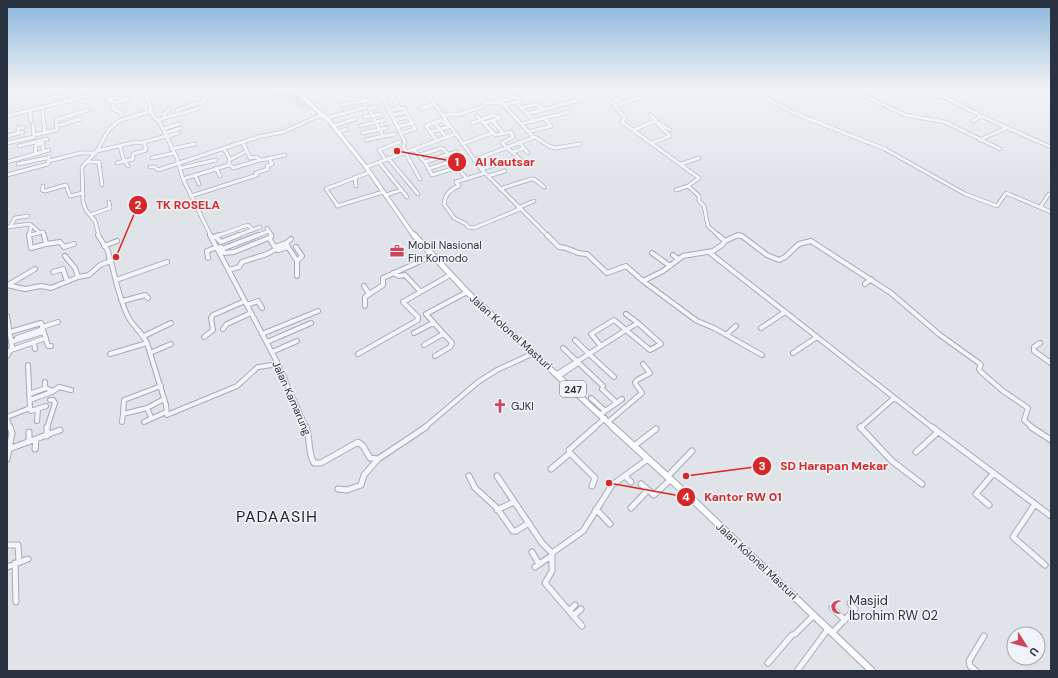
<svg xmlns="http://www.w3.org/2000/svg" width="1058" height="678" viewBox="0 0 1058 678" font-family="'DM Sans',sans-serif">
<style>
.green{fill:#c6d3c1}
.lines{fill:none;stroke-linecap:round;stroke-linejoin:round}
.minor-far2-casing{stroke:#a5abb3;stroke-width:4.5}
.minor-far1-casing{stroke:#a5abb3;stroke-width:6}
.minor-casing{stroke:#a5abb3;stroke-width:7}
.major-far2-casing{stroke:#a0a9b5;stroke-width:5}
.major-far1-casing{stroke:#a0a9b5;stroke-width:7}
.major-casing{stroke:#a0a9b5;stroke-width:8}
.minor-far2{stroke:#f3f5f8;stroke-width:3}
.minor-far1{stroke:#f3f5f8;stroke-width:4}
.minor{stroke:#f3f5f8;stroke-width:5}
.major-far2{stroke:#fff;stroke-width:3.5}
.major-far1{stroke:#fff;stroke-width:5}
.major{stroke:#fff;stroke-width:6}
.labels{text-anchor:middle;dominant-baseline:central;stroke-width:3;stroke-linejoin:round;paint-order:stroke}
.shield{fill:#f0f3f7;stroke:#656c78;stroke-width:1}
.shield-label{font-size:10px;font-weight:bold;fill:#293241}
.poi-label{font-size:11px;fill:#293241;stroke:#f0f3f7;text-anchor:start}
.street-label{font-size:11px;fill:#293241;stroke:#f0f3f7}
.near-poi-label{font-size:13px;fill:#293241;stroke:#f0f3f7;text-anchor:start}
.near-quarter-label{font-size:16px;letter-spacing:1px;fill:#1b2332;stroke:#f0f3f7}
.leader{fill:none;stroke:#d62828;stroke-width:1.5}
.callout-dot{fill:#d62828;stroke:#f0f3f7;stroke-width:1.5}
.mark-label{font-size:12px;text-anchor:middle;font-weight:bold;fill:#fff}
.callout-label{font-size:12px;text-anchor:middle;font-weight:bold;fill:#d62828;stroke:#f0f3f7;stroke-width:3;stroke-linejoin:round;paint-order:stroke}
</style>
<rect width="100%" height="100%" fill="#e0e4e9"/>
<path class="green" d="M263 89H293L315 108 308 111 304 109Z"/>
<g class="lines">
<defs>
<path id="minor-far2" d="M63 89 65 102
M76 89 77 99
M145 89 153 116 160 123 177 158 183 179 211 236
M242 89 257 96
M359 89 366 107
M424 89 481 169 548 236
M472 89 485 103 501 102 533 137
M486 89 494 97 515 89
M598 89 625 117 622 122 699 178 688 186 699 196V201L704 206 708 226 719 236
M750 89 794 113 885 149 965 194 997 206 1006 193 1051 212
M851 89 905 115 945 122 1000 149
M929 89 981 116 1051 147
M385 90 380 92 405 142 403 147 407 152
M108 91V100L115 103 127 99 126 95 145 91
M464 93 474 91
M489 93 502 89
M46 95 69 89
M7 96 35 89
M354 96 373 92
M382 96 392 94 399 108
M429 96 443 91V89
M147 97 156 94 155 92
M46 99 61 96
M108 99 114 98
M932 99 940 96
M501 101 516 97 520 101 516 102
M516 102 534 121
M115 103 113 105 114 110 119 111 122 115
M342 105 374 99
M504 105 516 102
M614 106 639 98
M42 107 45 133
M371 107H377L371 108
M521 108 537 104 543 110
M369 109 383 136
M421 109 434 104
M390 110 404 108 415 129 401 133
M30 111 31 121
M179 113 177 110 205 101 201 94 215 89
M527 114 575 101
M392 115 406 112
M650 115 656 120
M7 116 115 89
M443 116 450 114 457 115 484 106 487 103
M477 116 495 135 511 132 513 137 502 143 522 161
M164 117 165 113 170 109
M364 117 381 114
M326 118 364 108
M157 120 197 109
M394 120 409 117
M493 121 503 133
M973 121 981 116
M434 122 446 137
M472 123 494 115 500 118 485 123
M659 123 670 130
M33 124 34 137
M521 124 569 112
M57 126 80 119
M333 126 356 119
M360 126 384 120
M18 127V133
M397 127 412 123
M18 129 24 127
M163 129 179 124
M634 130 655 121 670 136 652 143
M338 132 347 129
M431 132 448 127
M528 132 551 126 544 118
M165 133 181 128
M362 133 387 128
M34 135 57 130 56 120 88 110
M7 136 23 132
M166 137 178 133
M383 137H379L395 134
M366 140 379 137
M980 140 1006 128
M437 141 426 126 442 120 446 124
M519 142 528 153
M7 143 34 137
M243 143 250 158 256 157 262 160 285 155
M462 144 492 133
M19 146 47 139
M120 146 123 158 128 166
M171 149 195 144
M224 149 230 159
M414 150 425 162 432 175 465 165
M97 151 136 142 141 143 166 136
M405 152 420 179
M513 152 524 148
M35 154 36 145 43 143V152
M420 155 442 148 448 154
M152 158 174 153
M388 158 418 194
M385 159 379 150 400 142
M474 160 535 137 549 146 555 148 580 144
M49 161 80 153H94
M7 162 49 150
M87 162H99L102 185
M379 162 407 197
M425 162 456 152 464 161
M117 163 133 159V154L146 150 144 142
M18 164 46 158
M681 164 699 158
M230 165 233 168 260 160
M150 167H155L158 170 258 137 283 132 323 114
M366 167 455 134
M181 168 216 160
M216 168 220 176
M428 169 461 158
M481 169 501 163
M461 172 467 179
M485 173 456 182 459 186C450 189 445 194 444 204L454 218 466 224 468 227 474 228 520 209
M7 175 48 164 49 157
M195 175 199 184
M488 176 505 171
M355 177 356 186
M183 179 229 165V160L247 151
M43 186 42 190 45 191 66 185 70 196 83 193
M500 189 531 179H534L544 187
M676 190 688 186
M386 195 401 190
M191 196 257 175 256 173 268 169 267 166 272 164 270 160 271 158
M337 206 383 192
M338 206 326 189 370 172
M518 208 534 201
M1042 208 1041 206 1049 194
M90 215 110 208 109 202
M7 227 30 224 39 232
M10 227 15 218 28 216
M267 228 272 236
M30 235 43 232 44 236
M29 236 31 226
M99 236 95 221 86 210 83 202 82 167 97 151 108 131 115 124 121 120 152 111
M217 236 248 225 253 230
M236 236 260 227
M256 236 269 231
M736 236H742"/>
<path id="minor-far1" d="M29 235 31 248 46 244
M44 235 46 244 60 242 64 247 74 244
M98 235 108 251 110 261
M210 235 277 362 306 428
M547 235 559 247C570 247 576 255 587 254L607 273 626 266 643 281 663 271 683 256 713 251 722 245 725 241 718 235
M738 235 742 236 767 255 779 260 785 257 799 244 811 241 891 293 940 335 979 363 981 365 979 369 981 372 1003 391 1028 408 1024 420 1033 428
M214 237 219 235
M216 237 221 242 239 235
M269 238 276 249
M725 241 738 235
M104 246 117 241
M275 247 286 243
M288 247 286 243 291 239
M296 247 302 256 297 261
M218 248 221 247 224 253 234 252 271 237V235
M222 249 258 235
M652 253 670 266
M710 253 933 428
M673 255 678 259
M65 256 75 268 78 277
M208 258 207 251 217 247
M229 270 239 267 242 262 267 254 276 249 278 250 288 247 297 261V276
M53 272 63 269 67 281
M393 273 399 276 405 275 420 291
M116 280 167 262
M643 281 697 321 714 328 762 355
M865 284 871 279
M7 285 25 289 41 286 51 288 78 277 89 275 100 265 111 261C115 278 121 306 130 320 136 329 143 334 147 343L166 405 167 415 237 386 258 367 272 365 277 362
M8 285 35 269
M364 286 369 294
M123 301 145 295 148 298
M247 305 258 301 262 308
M365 306V297L383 285V278L432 256
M626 314 638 323
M7 316 12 347 7 356
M638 323 661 344 650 350 626 330Z
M42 327 58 322
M761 328 785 312
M223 329 227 324 251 313
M10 332 41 323 48 346H51
M414 333 433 323
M262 334 318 311
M726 335 736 326
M144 336 171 323
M204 337 213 330 211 318 213 315 245 301
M17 338 43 329
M575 340 589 354 601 346
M11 342 43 332
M267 342 311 323
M34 343 35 349
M1040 343 1034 347V351L1051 363
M424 345 443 334
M601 346 591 334 614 320 626 330
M601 346 626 330
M563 348 603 386
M11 350 46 338
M272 352 297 341
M150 353 171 344
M793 353 817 337
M110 354 147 343
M358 354 418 320V317L403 302 450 275
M435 356 450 347 452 343 426 314 467 292
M28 365 30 408
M557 374 589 354 614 377
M559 376 578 363
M45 382V388
M602 389 617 403
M29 394 46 388 53 391
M591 398 605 411
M30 400 52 392 59 387 71 390
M147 408 164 399
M601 414 622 399
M7 417 30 408 31 411 46 406
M151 417 147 408 123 414 124 400 161 386
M7 418 10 428
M37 421 38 409
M122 422 123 414
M144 422 166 412
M608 422 642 393 635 383 637 380 650 373 643 364
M47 428 55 403 53 400H50
M424 428 478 382 497 370 534 353
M594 428 605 418
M860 428 894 398"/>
<path id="minor" d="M47 427V436
M306 427C311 439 307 452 314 463H321L358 442 363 446 370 458 378 459 426 427
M860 427 892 461 922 484
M932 427 1051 516
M1031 427 1051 440
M29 432V442
M634 446 656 429
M9 449 60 430
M35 449 36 440
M916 452 938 432
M7 459 12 433 10 427
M551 469 570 453
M469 476 475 488 497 508 513 531H516L529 523
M497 476 542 543 552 553
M625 476 631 482
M667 477 692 451
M641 484 654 495 670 480
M592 486 595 478 570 453 569 450 595 427
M338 489 347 490 361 485 364 475 378 459
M1035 504 1013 537 1045 565
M989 505 976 494 993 474
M631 508 648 490
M596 509 610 524
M497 510 514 502
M7 545H18L19 561
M532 552 539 564
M15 563 16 602
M7 567 28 559
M535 567 551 556
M832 608 845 620
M569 611 575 605
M573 616 581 609
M582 626 545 583 552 571V553L583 531 612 485 648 459
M832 633 855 609 850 603
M768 663 792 635 795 634 814 615
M797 671 828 629
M976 671 970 666 969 661 984 636"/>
<path id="major-far2" d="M294 89 330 122 366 167 414 236"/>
<path id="major-far1" d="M414 235 467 292 614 428"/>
<path id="major" d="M613 427 692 499 872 671"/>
</defs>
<use href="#minor-far2" class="minor-far2-casing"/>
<use href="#minor-far1" class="minor-far1-casing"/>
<use href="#minor" class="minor-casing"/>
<use href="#major-far2" class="major-far2-casing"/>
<use href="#major-far1" class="major-far1-casing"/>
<use href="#major" class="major-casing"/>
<use href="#minor-far2" class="minor-far2"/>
<use href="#minor-far1" class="minor-far1"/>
<use href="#minor" class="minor"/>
<use href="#major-far2" class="major-far2"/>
<use href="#major-far1" class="major-far1"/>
<use href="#major" class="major"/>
</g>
<linearGradient id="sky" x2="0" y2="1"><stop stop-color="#89b4dc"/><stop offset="0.48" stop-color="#f1f3f5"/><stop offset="1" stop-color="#f1f3f5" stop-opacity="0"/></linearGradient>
<rect width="1058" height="184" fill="url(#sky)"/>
<defs>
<symbol id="office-bare" viewBox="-9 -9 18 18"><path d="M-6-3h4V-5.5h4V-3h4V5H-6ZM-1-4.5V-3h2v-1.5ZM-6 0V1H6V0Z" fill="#ce455d" stroke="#f0f3f7" stroke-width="2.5" paint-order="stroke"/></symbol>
<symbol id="church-bare" viewBox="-9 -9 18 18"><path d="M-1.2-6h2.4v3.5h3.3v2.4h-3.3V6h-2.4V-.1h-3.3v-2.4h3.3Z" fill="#ce455d" stroke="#f0f3f7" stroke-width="2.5" paint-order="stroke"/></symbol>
<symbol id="mosque-bare" viewBox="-9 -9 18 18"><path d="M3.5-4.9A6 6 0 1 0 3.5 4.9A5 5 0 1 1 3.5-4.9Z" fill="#ce455d" stroke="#f0f3f7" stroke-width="2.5" paint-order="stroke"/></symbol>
</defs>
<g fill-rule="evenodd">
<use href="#office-bare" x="387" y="241" width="20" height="20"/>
<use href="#church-bare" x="490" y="396" width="20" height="20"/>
<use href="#mosque-bare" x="828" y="597" width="20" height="20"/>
</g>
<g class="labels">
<rect class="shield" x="560" y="381" width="26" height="16" rx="3"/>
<g class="shield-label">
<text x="573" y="389">247</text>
</g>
<g class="poi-label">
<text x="408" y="245">Mobil Nasional<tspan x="408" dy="13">Fin Komodo</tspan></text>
<text x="511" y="406">GJKI</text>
</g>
<g class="street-label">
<text transform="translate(511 332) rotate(42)">Jalan Kolonel Masturi</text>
<text transform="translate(292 398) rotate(66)">Jalan Kamarung</text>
<text transform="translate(757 561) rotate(43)">Jalan Kolonel Masturi</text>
</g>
<g class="near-poi-label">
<text x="849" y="600">Masjid<tspan x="849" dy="15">Ibrohim RW 02</tspan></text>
</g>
<g class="near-quarter-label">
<text x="277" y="516">PADAASIH</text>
</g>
</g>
<path class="leader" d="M397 151L457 162M116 257L138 205M686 476L762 466M609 483L686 497"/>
<g class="callout-dot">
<circle cx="397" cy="151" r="4"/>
<circle cx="116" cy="257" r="4"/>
<circle cx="686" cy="476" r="4"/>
<circle cx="609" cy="483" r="4"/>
<circle cx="457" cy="162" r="10"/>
<circle cx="138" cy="205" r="10"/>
<circle cx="762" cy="466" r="10"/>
<circle cx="686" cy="497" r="10"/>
</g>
<g class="mark-label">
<text x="457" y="166">1</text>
<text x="138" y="209">2</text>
<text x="762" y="470">3</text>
<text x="686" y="501">4</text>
</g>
<g class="callout-label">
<text x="505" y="166">Al Kautsar</text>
<text x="188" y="209">TK ROSELA</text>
<text x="834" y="470">SD Harapan Mekar</text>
<text x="743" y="501">Kantor RW 01</text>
</g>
<rect width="1058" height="678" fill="none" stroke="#293241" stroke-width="16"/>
<g transform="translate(1026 646) rotate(126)"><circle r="19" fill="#f0f3f7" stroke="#a0a6ae"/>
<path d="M0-3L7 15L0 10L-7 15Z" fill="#ce455d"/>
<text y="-6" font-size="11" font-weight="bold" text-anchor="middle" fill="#293241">U</text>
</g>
</svg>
